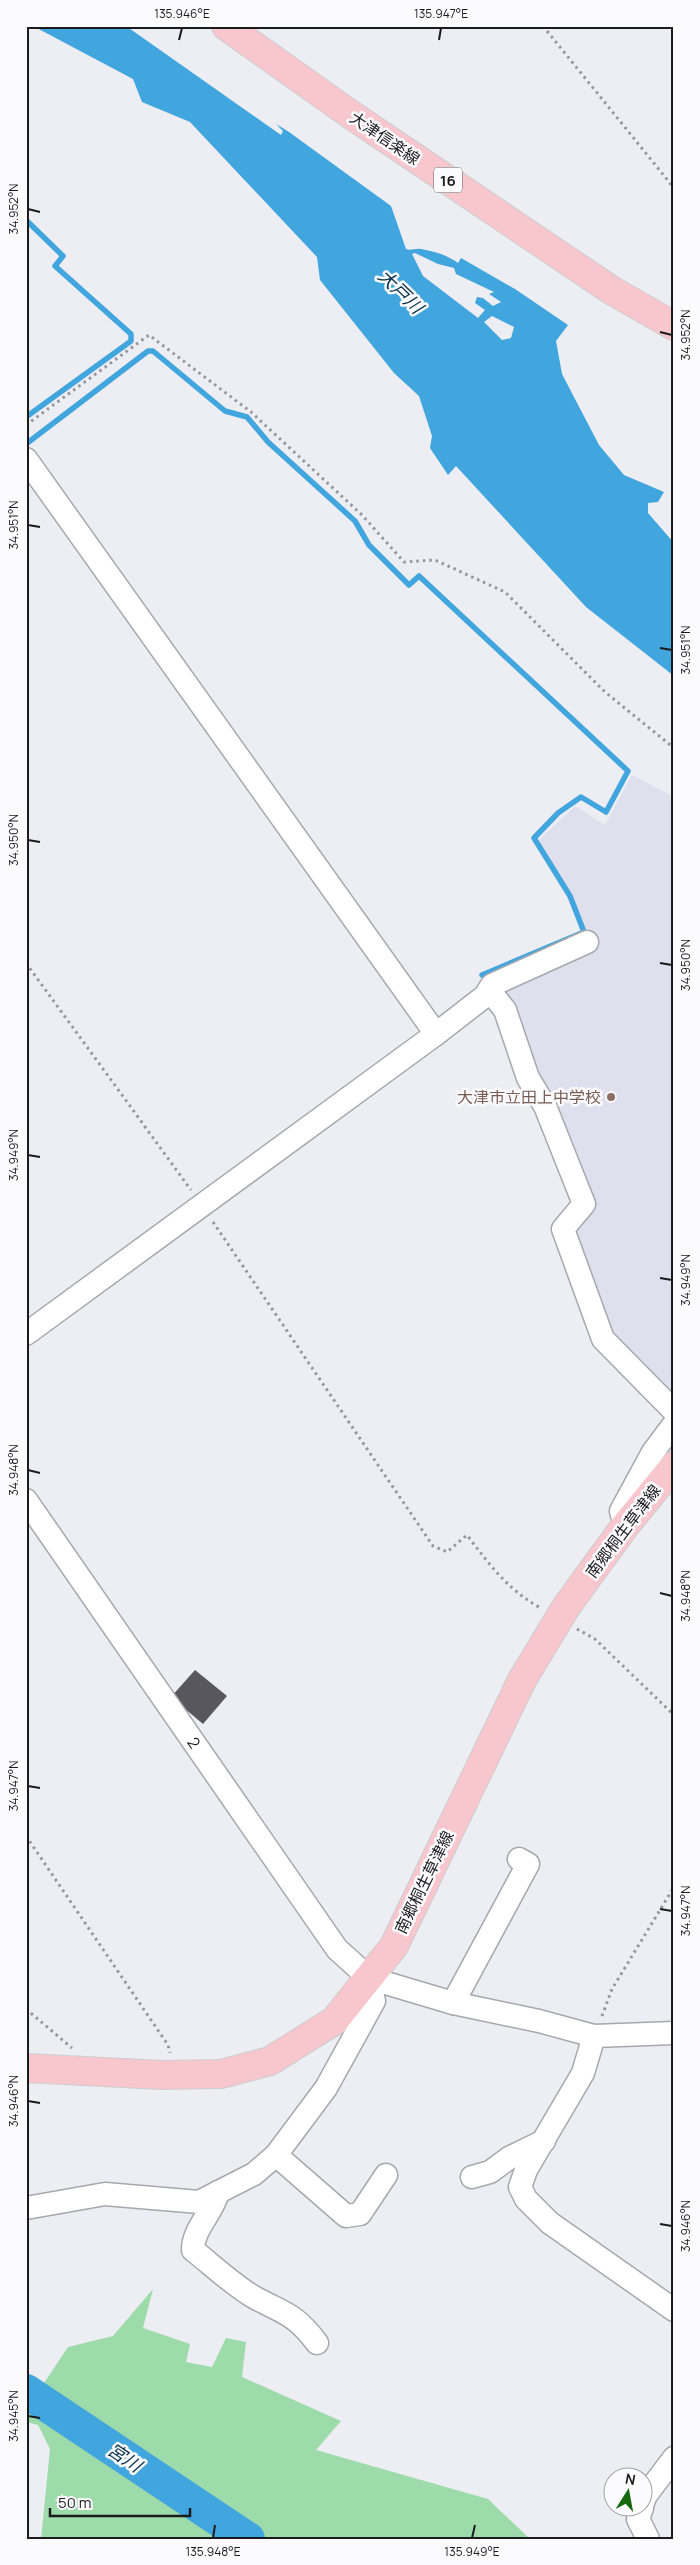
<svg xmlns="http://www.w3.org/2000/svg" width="700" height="2565" viewBox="0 0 700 2565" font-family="Manrope,'Noto Sans JP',sans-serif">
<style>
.built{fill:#dfdfee}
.green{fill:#9edbaa}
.water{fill:#41a5de;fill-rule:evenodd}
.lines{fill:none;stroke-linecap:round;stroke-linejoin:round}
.stream{stroke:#41a5de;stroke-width:5.5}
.river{stroke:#41a5de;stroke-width:34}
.building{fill:#57575d}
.minor-casing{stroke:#a7a7ae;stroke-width:25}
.major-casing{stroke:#cdcdcd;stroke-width:30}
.path{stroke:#95959a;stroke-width:3;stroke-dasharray:2.5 4;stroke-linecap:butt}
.minor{stroke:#fff;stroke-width:22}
.major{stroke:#f8c7ce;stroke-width:28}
.ticks{fill:none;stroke:#1b1b1d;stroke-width:2}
.education-dot{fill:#8d6e63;stroke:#fbfbfe;stroke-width:2}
.labels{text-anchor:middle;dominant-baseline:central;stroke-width:5;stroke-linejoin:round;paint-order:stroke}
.shield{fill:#fbfbfe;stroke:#5e5e60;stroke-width:1}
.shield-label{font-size:15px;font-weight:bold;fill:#1b1b1d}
.street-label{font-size:16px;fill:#1b1b1d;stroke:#fbfbfe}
.education-label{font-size:16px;fill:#785e54;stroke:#fbfbfe;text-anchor:end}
.water-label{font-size:18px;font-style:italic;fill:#053149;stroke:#fbfbfe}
.neatline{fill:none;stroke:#1b1b1d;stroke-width:2}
.ticks-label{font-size:12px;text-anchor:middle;fill:#1b1b1d}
</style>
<rect width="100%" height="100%" fill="#ededf4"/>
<path class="built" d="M632 775 674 797V1395L612 1336 570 1230 594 1204 501 991 593 949 572 896 538 841 575 806 605 825Z"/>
<path class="green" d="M153 2289 143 2328 190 2344 186 2362 212 2367 226 2338 246 2342 242 2377 341 2421 316 2450 488 2499 530 2539H41L50 2449 38 2425 26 2422V2384L42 2386 68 2347 113 2336Z"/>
<path class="water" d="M33 26H126L281 135 283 131 276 124 289 132 391 206 406 249C411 251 415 248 421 249 434 251 447 255 458 263L461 258 515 289 568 325 556 341 562 374 599 445 624 475 664 492 658 502 648 503V513L674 543V676L586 607 456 466 448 475 430 448 432 436 419 396 394 373 320 280 317 257 190 122 142 102 133 79ZM415 253 438 264 454 268 456 274 494 292 489 294 501 302 493 306 483 298 477 297 475 303 485 310 478 318 423 276 412 254ZM492 316 514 327 511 338 502 340 484 322Z"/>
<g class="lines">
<path class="stream" d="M26 220 63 256 55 266 131 334V341L26 417
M26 444 148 351H153L225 411 247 417 268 442 355 521 369 545 409 585 419 576 628 771 606 812 581 797 558 813 534 838 570 896 584 932 482 975"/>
<path class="river" d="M26 2391 248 2539"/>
</g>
<path class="building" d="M195 1670 227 1696 203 1724 171 1697Z"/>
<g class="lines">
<defs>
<g id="minor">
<path d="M26 459 436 1034"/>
<path d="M489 990 505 1010 528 1078 545 1106 584 1204 563 1229 603 1339 674 1411"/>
<path d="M26 1334 436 1034 485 996 492 985 587 942"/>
<path id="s1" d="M26 1500 337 1949 369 1978 453 2003 539 2021 594 2036 674 2033"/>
<path d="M625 1526 621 1511 653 1452 674 1424"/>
<path d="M453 2003 528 1864 519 1859"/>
<path d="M594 2036 583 2073 526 2170 520 2187 526 2199 550 2223 674 2310"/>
<path d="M276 2155 346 2216 360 2214 386 2175"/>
<path d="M472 2177 490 2172 509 2158 544 2141"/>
<path d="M218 2192C213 2213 193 2228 193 2250 212 2265 231 2283 252 2296 282 2313 294 2312 317 2343"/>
<path d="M26 2208 105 2194 199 2202 254 2174 276 2155 326 2088 374 2001 369 1978"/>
<path d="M642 2505 646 2495 674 2458"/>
<path d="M642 2508 638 2519 648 2539"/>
</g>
<path id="major" d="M226 26 350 114 611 290 674 326
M26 2068 162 2075 221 2074 270 2061 334 2021 394 1946 522 1680 566 1607 625 1526 674 1466"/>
</defs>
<use href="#minor" class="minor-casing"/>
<use href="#major" class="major-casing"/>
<path class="path" d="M543 26 674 188
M26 425 149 335 251 412 362 515 404 562 435 560 505 592 605 692 674 748
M26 963 191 1190
M213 1222 433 1546 447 1552 467 1535C489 1564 507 1589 539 1607
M577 1629 595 1639 674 1715
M26 1836 168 2045 170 2053
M26 2009 72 2048
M602 2016 612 1989 674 1887"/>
<use href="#minor" class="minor"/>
<use href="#major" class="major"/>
</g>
<path class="ticks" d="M179 40 182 28M439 40 441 28M28 209 40 212M660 332 672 335M28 525 40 527M660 648 672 650M28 840 40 842M660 963 672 965M28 1155 40 1157M660 1278 672 1280M28 1470 40 1473M660 1593 672 1596M28 1786 40 1788M660 1909 672 1911M28 2101 40 2103M660 2224 672 2226M28 2416 40 2418M213 2538 215 2525M472 2538 475 2525"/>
<circle class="education-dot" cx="611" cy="1097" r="5"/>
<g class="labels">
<rect class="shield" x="434" y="167.5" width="28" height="25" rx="4"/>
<g class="shield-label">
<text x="448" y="180">16</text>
</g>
<g class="street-label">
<text transform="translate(385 138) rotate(34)">大津信楽線</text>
<text transform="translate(623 1531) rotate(-53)">南郷桐生草津線</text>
<text stroke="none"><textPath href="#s1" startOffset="295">2</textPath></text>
<text transform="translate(424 1882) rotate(-64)">南郷桐生草津線</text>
</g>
<g class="education-label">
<text x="601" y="1097">大津市立田上中学校</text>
</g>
<g class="water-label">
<text transform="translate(401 291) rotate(44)">大戸川</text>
<text transform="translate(125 2457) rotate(34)">宮川</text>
</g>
</g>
<rect width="700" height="2565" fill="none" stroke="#fbfbfe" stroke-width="55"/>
<g transform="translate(628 2492) rotate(11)"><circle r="24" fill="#fbfbfe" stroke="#a1a1a4"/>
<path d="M0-4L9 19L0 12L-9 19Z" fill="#14680d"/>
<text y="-8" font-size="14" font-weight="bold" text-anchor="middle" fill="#1b1b1d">N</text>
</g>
<path d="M50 2508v8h140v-8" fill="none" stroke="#1b1b1d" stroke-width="2.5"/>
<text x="58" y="2508" font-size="15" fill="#1b1b1d" stroke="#fbfbfe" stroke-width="4" paint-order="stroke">50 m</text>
<rect x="28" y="28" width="644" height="2510" class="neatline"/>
<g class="ticks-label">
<text x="182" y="18">135.946°E</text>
<text x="441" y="18">135.947°E</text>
<text transform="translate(14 209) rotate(-90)" y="4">34.952°N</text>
<text transform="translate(686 335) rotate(-90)" y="4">34.952°N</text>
<text transform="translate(14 525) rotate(-90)" y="4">34.951°N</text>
<text transform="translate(686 650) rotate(-90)" y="4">34.951°N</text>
<text transform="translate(14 840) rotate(-90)" y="4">34.950°N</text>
<text transform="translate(686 965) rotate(-90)" y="4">34.950°N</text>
<text transform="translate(14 1155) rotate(-90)" y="4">34.949°N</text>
<text transform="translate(686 1280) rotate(-90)" y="4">34.949°N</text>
<text transform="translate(14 1470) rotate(-90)" y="4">34.948°N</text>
<text transform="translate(686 1596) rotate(-90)" y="4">34.948°N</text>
<text transform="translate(14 1786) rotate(-90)" y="4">34.947°N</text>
<text transform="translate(686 1911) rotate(-90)" y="4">34.947°N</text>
<text transform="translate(14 2101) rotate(-90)" y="4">34.946°N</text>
<text transform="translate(686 2226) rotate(-90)" y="4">34.946°N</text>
<text transform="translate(14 2416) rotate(-90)" y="4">34.945°N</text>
<text x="213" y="2556">135.948°E</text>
<text x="472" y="2556">135.949°E</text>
</g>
</svg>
